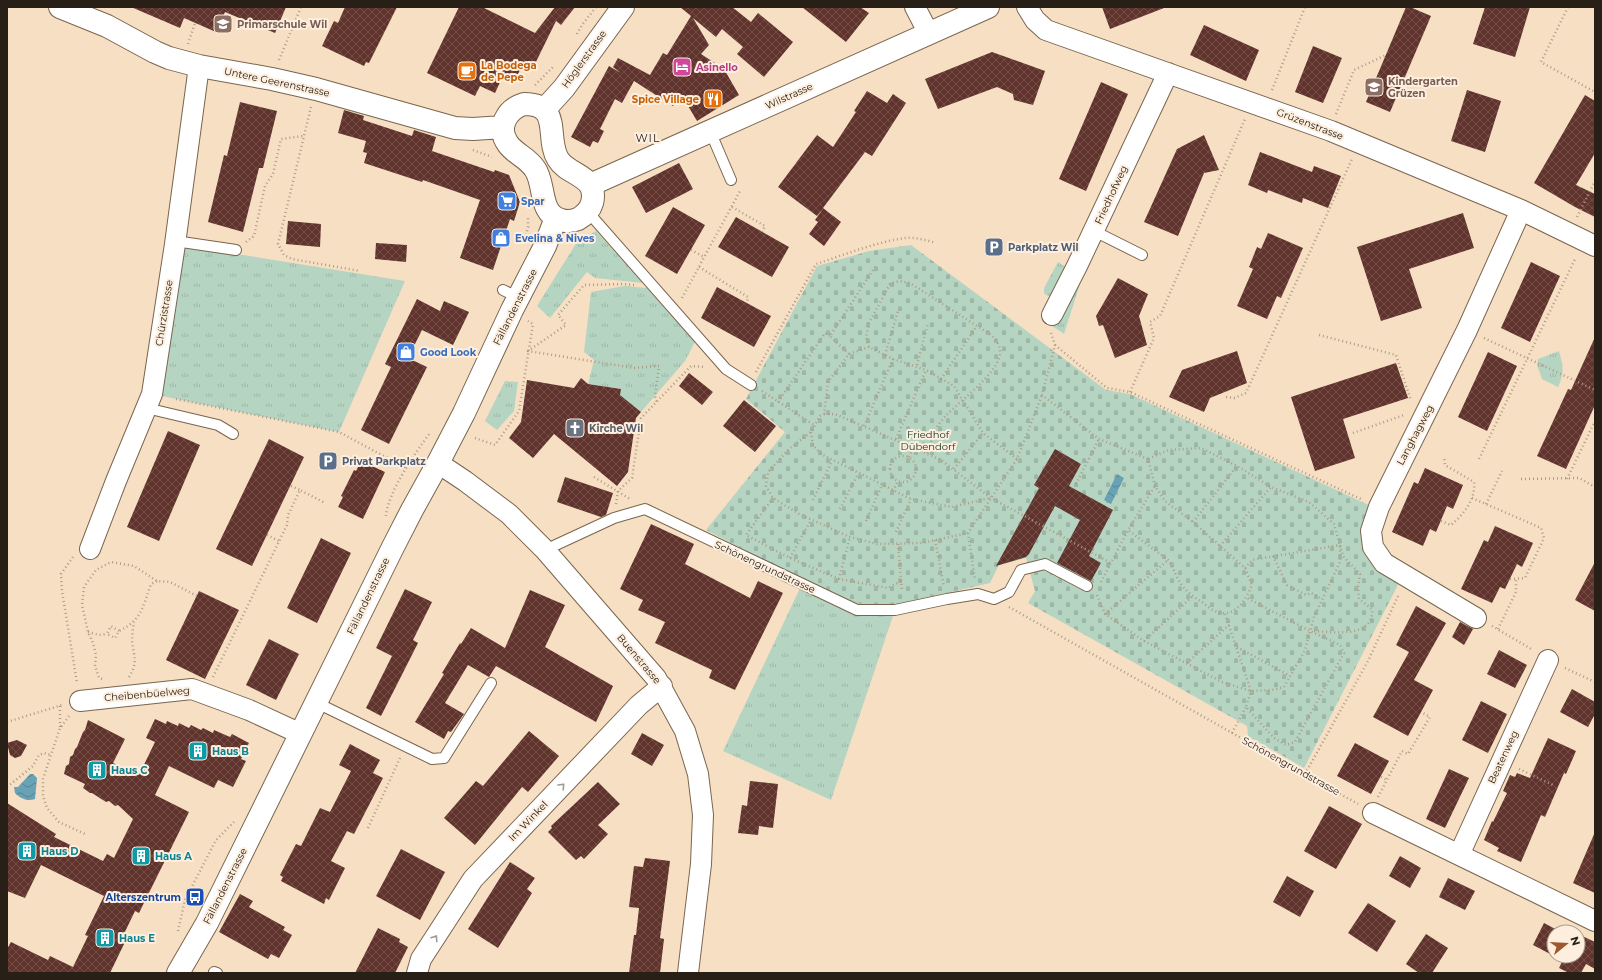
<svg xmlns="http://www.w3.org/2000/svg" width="1602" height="980" viewBox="0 0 1602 980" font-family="Montserrat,sans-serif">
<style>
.grass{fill:url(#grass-tufts)}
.cemetery{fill:url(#cemetery-stones)}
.water{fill:url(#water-waves)}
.building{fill:url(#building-cross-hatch)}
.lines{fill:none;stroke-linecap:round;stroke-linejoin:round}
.lane-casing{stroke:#7a654d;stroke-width:12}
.street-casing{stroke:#7a654d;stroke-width:22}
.secondary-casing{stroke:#7a654d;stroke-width:24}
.path{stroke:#ae9b86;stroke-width:2.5;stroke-dasharray:1 3;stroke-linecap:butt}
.lane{stroke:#fff;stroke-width:10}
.street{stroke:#fff;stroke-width:20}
.secondary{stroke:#fff;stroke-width:22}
.oneway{stroke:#9e9b96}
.labels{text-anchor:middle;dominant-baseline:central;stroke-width:4;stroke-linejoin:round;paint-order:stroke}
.education-label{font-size:10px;font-weight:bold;fill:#785e54;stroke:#fdeede;text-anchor:start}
.street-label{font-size:10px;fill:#282016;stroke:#fdeede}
.food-label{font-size:10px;font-weight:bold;fill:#c56008;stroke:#fdeede;text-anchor:start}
.hotel-label{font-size:10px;font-weight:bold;fill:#b23c85;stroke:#fdeede;text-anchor:start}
.shop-label{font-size:10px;font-weight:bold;fill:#366cbe;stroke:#fdeede;text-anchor:start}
.service-label{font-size:10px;font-weight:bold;fill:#4e5e75;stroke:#fdeede;text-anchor:start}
.worship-label{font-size:10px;font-weight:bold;fill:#5b616d;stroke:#fdeede;text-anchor:start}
.park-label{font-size:10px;fill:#0a3320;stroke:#fdeede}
.culture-label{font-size:10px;font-weight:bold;fill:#0d838f;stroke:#fdeede;text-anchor:start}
.transit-label{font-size:10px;font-weight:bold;fill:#164399;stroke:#fdeede;text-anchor:end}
.neighbourhood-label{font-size:11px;letter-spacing:1px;fill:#282016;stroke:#fdeede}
</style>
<defs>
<pattern id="grass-tufts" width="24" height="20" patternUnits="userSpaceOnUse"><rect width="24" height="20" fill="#b5d5c2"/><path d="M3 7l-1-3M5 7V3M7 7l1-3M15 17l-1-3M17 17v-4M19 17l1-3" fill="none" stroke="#9cb7a6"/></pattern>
<pattern id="cemetery-stones" width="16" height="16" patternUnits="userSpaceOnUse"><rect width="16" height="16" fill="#b5d5c2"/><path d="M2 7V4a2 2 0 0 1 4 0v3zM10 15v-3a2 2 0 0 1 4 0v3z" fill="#9cb7a6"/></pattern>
<pattern id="water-waves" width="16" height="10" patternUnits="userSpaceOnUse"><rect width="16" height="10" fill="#69a2b5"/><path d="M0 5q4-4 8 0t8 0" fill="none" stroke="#568492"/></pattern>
<pattern id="building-cross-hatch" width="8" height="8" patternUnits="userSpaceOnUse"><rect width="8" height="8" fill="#60332d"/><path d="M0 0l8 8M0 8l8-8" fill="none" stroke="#734e49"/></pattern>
</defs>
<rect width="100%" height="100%" fill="#f7dfc4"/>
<path class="grass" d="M596 231 643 283 595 278 587 272 550 318 537 306 577 242Z
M175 244 405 281 339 432 152 394Z
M1058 262 1073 272 1054 295 1048 296 1044 293V288Z
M1076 283 1080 284 1064 334 1052 326Z
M624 286 647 288 695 342 685 361 641 412 620 395 621 389 588 384 594 360 584 352 591 292Z
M1559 351C1563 365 1565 373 1558 387L1542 379 1537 365 1538 359Z
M505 381 518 382 514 411 497 430 485 421Z
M802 584 857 610H895L831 800 723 751Z"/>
<path class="cemetery" d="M911 245 1106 390 1130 394 1373 507 1367 522 1401 579 1304 768 1248 736 1247 726 1028 603 1035 591 1026 558 999 565 990 583 895 605 875 607 856 603 805 581 706 530 785 432 746 399 817 266 869 251Z"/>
<path class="water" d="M1117 474 1124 478 1111 504 1104 500Z
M30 774H33L37 778 35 799C27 802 20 798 15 793L14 787H18Z"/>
<path class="building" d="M131 7H286L275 33 225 12 216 32 184 18 180 28Z
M345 7H397L369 63 366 62 364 66 322 46 334 21 338 23Z
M459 7H482L535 33 555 7H575L561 25 556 21 532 70 522 66 514 82 503 76 495 93 480 86 475 96 427 73Z
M680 7H732L751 22 758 13 793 42 764 77 737 54 743 47 722 29 716 37 693 18 709 45 701 54 724 69 739 95 697 121 681 94 673 106 634 81 622 103 615 99 600 129 604 131 598 143 593 141 590 147 571 137 609 66 621 73 613 67 618 58 650 75 663 53 667 55 691 16Z
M802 7H860L869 13 846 42Z
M1102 7H1164V8L1110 29Z
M1406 7H1410L1431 16 1390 112 1366 102Z
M1485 7H1530L1515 57 1473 44Z
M1204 25 1259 50 1246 81 1190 55Z
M1313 46 1342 58 1323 103 1295 92Z
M992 52 1045 71 1033 105 1014 100 1013 94 997 87 938 109 925 79Z
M1101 82 1128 94 1086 191 1059 179Z
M1467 90 1501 101 1485 152 1451 141Z
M867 91 887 103 893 94 906 103 872 156 865 152 823 208 841 222 824 246 809 234 818 222 815 220 823 209 817 216 778 187 817 135 833 147 856 112 854 111Z
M1585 95 1595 101V153L1576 185 1595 194V217L1575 207 1534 183Z
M240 102 277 111 263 168H259L243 232 208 222 224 155 227 156Z
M344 110 364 116 363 120 412 136 414 130 436 137 432 151 494 172 495 170 509 175 520 202 514 221 510 219 493 270 460 258 480 200 423 180 422 182 364 163 367 153 363 152 366 141 338 133Z
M1204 135 1219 170 1204 173 1178 236 1144 222 1177 149Z
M1260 152 1312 172 1314 166 1341 176 1328 208 1303 198 1302 203 1268 190 1267 193 1248 185Z
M679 163 693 189 646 213 632 187Z
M673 207 705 225 677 274 645 256Z
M1463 213 1474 248 1409 269 1422 308 1381 321 1357 247Z
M736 217 789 247 772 277 718 247Z
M288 221 321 224 320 247 286 244Z
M1268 233 1303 248 1281 298 1277 296 1267 319 1237 306 1253 269 1249 267 1257 247 1261 249Z
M376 243 407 245 406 262 375 259Z
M1531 262 1560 276 1530 342 1501 328Z
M1118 278 1148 294 1139 316 1147 345 1115 358 1103 325 1099 326 1096 316Z
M717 287 771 316 754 347 701 318Z
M417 299 440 311 444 301 469 312 453 345 422 330 408 358 427 367 389 444 361 430 391 367 385 364Z
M1595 337V405L1566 469 1537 456 1568 389 1571 390Z
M1237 351 1247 383 1210 398 1204 412 1169 397 1182 370Z
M1488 352 1517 366 1487 431 1458 417Z
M1396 363 1408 398 1343 419 1355 458 1315 471 1291 397Z
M689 373 713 392 702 405 679 386Z
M581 378 588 384 621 389 620 395 641 412 636 418 628 472 617 486 554 434 533 458 509 438 521 422 527 380 574 388Z
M744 400 776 426 755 452 723 426Z
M168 431 200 445 159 541 127 527Z
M269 439 304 457 252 566 216 549Z
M1055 449 1081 464 1069 486 1113 510 1089 556 1101 563 1091 581 1057 563 1080 520 1055 506 1029 554 1026 557 996 566 1039 488 1034 485Z
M361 461 385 472 363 519 338 507 343 497 341 496 354 470 356 471Z
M1425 468 1463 485 1453 509 1447 506 1436 532 1430 529 1423 546 1392 532 1414 482 1418 484Z
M565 477 613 493 606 515 601 517 557 502Z
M651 524 694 544 685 564 750 598 758 581 783 593 735 690 709 678 712 670 655 643 665 622 638 610 643 600 620 589Z
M1495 526 1533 543 1522 567 1517 564 1505 589 1500 587 1492 603 1461 589 1484 540 1488 542Z
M321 538 351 553 317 623 287 608Z
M1595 562V611L1575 600Z
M405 589 432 602 413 640 418 643 381 716 366 708 392 656 376 648Z
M530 590 565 605 545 647 613 686 596 722 496 666 489 677 468 665 445 703 464 714 451 732 448 731 444 739 415 722 444 674 442 673 460 643 461 644 471 628 505 648Z
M199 591 239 610 205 679 166 660Z
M1416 606 1446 623 1414 680 1433 690 1408 736 1373 717 1409 652 1396 645Z
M1460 622 1473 629 1464 645 1452 637Z
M269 639 299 654 276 700 246 685Z
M1499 650 1527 665 1515 688 1487 674Z
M1572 689 1595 702V714L1588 727 1560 712Z
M1481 701 1507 714 1488 753 1462 740Z
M155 719 166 724 167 721 178 726 179 723 189 728 191 725 201 730 203 728 213 733 214 730 230 737 232 734 249 743 241 759 246 761 233 787 218 780 214 788 169 766 155 795 189 812 139 913 135 911 121 940 125 942 110 973H7V949L11 942 48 960 50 956 73 967 88 936 85 935 104 896 41 865 25 898 7 891V803L56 834 54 837 103 861 107 854 114 858 133 819 118 805 115 806 109 801 106 802 92 793H90L83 788 85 784 64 774 66 766 69 764 70 757 73 755 75 749 77 747 83 732 85 730 88 720 125 739 113 763 139 775 155 742 146 738Z
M529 731 559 756 528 792 522 787 475 845 444 818 476 781 483 786Z
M642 733 664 745 652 766 631 754Z
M1548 738 1576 751 1566 774 1564 773 1545 817 1541 815 1521 862 1497 851 1499 848 1484 840 1492 821 1493 822 1507 793 1503 791 1510 775 1515 777 1517 773 1530 778Z
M17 740 27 745 21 756 15 758 10 755 7 743Z
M1355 743 1389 761 1371 794 1337 776Z
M350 744 380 760 373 773 383 778 354 834 347 831 331 861 345 868 329 900 326 898 324 904 281 881 283 877 280 875 296 844 301 846 320 808 330 812 351 771 339 765Z
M1449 769 1469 778 1445 828 1426 819Z
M750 781 778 784 773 828 759 826 758 835 738 833 742 805 747 806Z
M598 782 620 804 598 825 608 834 584 859 581 856 576 860 548 832 552 828 551 826Z
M1329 806 1362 824 1336 869 1304 851Z
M1595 832V893L1573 883Z
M401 849 445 872 420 920 376 896Z
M1400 856 1421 868 1410 888 1389 876Z
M645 858 670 861 660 938 664 939 660 973H629L634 935H636L639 908 629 907 634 866 643 867Z
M510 862 535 878 527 889 532 893 498 948 468 929Z
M1287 876 1314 891 1300 917 1273 902Z
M1448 878 1475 891 1465 910 1439 897Z
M240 894 253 901 249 907 285 927 283 930 292 935 279 958 271 954 268 959 219 932Z
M1368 903 1396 921 1377 952 1348 933Z
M1544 923 1561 932H1554V956L1533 945Z
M378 928 400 939 399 942 408 947 395 973H355Z
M1426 934 1448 948 1432 973H1419L1406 964Z
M1578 934 1595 942V969L1586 964 1581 973H1569L1559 968 1563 960 1554 956H1578Z"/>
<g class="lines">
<defs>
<path id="lane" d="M710 131 731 180
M588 212 726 369 751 385
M1094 231 1142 255
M175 241 236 250
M503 290 519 298
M146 408 218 425 233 434
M545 550 614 518 645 509 857 610H895L947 599 978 594 994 599 1009 592 1021 570 1045 564 1087 586
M317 703 432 759 444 758 491 683
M214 972 217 973"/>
<path id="street" d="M915 7 929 34
M1027 7 1035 20 1046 30 1331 131 1521 210 1595 246
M1052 315 1077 266 1168 73
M438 463 465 481 509 514 545 550 656 678 685 731 698 774 703 815 701 864 688 973
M90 549 116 481 152 394 175 244 199 66
M1476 618 1384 563 1373 547 1371 531 1379 507 1467 330 1521 210
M80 701 192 689 249 710 301 734
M1373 813 1595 921
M1459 855 1548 660
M417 973 421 959 473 879 639 705 662 686"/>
<path id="secondary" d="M60 7 107 26 155 52 169 58 199 66 272 79 316 89 455 128 473 129 503 127
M524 104C563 104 545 138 558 159 568 176 599 175 592 203 590 210 585 215 578 219 573 221 567 222 561 220 538 213 546 185 535 169 527 157 515 154 508 144 496 128 507 109 524 104Z
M544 110 564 88 623 7
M590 185 988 7
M178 973 207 923 393 547 412 510 438 463 464 413 512 310 545 246 556 218"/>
</defs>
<use href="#lane" class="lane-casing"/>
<use href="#street" class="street-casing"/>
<use href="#secondary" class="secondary-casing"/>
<path class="path" d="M1568 7 1541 62 1595 92
M577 34 582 25 596 7
M188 44 195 23
M279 60 301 7
M535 85 554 66
M1272 90 1305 7
M311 107 278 244 284 255 292 259 360 271
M1336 114 1354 70 1386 55
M473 150 492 157
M732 207 765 226 762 232
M1577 217 1595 181
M525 239 528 227V216
M246 242 254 236 265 186 273 174 281 139 303 136
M691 250 704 257
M699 267 748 297 747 303
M634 285 623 284 584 285 558 315 566 325 528 351 634 368 659 366 655 396 657 403
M682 298 740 191
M1051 333 1055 345 1042 395 1099 439 1148 459 1155 486 1165 501 1193 522 1245 568 1252 585C1246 600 1234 620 1215 611 1210 609 1206 605 1202 602 1193 597 1183 589 1178 579 1174 572 1173 566 1168 560L1128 530 1155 486
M1319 335 1396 355 1411 401
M1484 338 1595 390
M1055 345 1107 388 1130 392 1363 500
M869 347 849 354 828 382 824 414 820 416 811 432 788 450 768 472 766 486 773 498 799 514 850 537 877 544 922 543 968 533 1017 459 1042 395
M849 354 830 336 875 267
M885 355 898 311
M917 365 928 323
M756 372 816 264C844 255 876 242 905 238 915 237 926 240 936 243
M941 379 977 326
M762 391 814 425
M1130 392 1154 338 1150 322 1160 316 1245 119
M1226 397 1234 398 1246 393 1352 159
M176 399 339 432 406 468
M778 402 825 333 830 336
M824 414H835L941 460 991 498 1111 563
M864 426 893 359
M811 432 813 445 821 454 911 499 952 507 990 498
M1353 433 1404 415
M475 438 495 445 519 411 533 324 528 321
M896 439 926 370
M927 453C931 444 933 432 939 424 951 406 1002 373 1000 351 1000 345 995 339 991 335L910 283 899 281 890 284 869 323 866 338 869 347 893 359 926 370 954 386 983 433 1017 459
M890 469a13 13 0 1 1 26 0a13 13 0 1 1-26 0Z
M909 457 914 447
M1479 459 1576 257
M954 469 983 433
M594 477 630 499
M1521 479 1579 478 1595 487
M1567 479 1595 421
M1076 484 1099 439
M291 486 300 490
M893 491 898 481
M773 498 746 535 790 558 839 579 888 588 901 581
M1472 498 1541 528 1544 538 1525 578 1510 579
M813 500 832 461
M616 504 618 491 632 478 641 418 691 366 705 367
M1486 504 1502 471
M840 509 858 474
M386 516C388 492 415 453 430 433
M866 521 882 485
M1441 521 1451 525C1464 514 1476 499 1474 482L1445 465 1444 457
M1193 522 1237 466
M896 532 911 499
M968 533 975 580
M267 535 279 541
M935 540 944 587
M898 544 902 591
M1220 546 1271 487
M1273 556 1287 585 1306 595 1311 593 1322 599
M73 557 61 574 62 591 77 683
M790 558 811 520
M1245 568 1252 560 1340 545 1343 556 1360 574 1358 587 1359 599 1372 609C1374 639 1332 632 1313 631
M839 579 850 537
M1101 582 1128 530
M1097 595 1105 614 1144 641 1222 682 1251 691 1272 690 1284 687 1305 650 1314 617 1340 562V545L1334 524 1309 502 1271 487 1237 466 1201 448 1169 450 1148 459
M1009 607 1358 804
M1105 614 1168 560
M1225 614 1251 691 1246 707 1274 738 1286 745 1295 742 1344 653 1340 645 1310 631 1247 598
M1492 626 1533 650
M1498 629 1516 592V579
M119 631 111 626 107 634 115 638 119 631C142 620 143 606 151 584L157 581
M88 632 99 635 107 634
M1144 641 1193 596
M1237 647 1290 676
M1187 663 1229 625
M1565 668 1595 682
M129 677C138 663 134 657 132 641 132 635 133 628 134 622
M213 677 287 525 288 515 300 490 325 503
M102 679 99 678 95 666 96 655 93 643 88 632 82 605 84 587 96 570 111 562 134 566 157 581 170 582 197 596
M60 706V728
M69 716 60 728 43 779V796L47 808 59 822 85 834
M7 722 62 705
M1232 733 1246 707
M1519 769 1555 786
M1305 774 1368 661 1399 594
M1381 777 1387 780
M7 787 33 766 39 755 44 753 51 755
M1378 797 1402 751 1408 754 1430 717 1421 712
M368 828 400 758
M178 931 185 900 216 840 234 822"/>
<use href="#lane" class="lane"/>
<use href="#street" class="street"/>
<use href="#secondary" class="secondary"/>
</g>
<defs><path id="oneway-chevron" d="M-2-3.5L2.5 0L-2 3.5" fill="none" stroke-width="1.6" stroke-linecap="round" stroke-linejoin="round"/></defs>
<g class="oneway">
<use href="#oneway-chevron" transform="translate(562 786) rotate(-47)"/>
<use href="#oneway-chevron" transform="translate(435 938) rotate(-57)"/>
</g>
<defs>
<symbol id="school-square" viewBox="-11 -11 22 22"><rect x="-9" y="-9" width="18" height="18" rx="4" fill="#8d6e63" stroke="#fdeede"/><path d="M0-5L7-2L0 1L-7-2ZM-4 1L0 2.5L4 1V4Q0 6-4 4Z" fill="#fff"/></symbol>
<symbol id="hotel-square" viewBox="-11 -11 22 22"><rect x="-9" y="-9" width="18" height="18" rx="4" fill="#d1479c" stroke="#fdeede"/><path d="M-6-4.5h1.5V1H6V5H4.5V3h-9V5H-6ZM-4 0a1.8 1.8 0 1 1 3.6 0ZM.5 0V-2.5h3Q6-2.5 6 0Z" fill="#fff"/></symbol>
<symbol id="cafe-square" viewBox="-11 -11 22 22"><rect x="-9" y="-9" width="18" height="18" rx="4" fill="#e8710a" stroke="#fdeede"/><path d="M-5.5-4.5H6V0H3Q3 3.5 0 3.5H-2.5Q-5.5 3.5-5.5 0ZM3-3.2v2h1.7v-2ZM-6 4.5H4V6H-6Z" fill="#fff"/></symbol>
<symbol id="restaurant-square" viewBox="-11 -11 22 22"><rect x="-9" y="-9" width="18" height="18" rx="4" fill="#e8710a" stroke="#fdeede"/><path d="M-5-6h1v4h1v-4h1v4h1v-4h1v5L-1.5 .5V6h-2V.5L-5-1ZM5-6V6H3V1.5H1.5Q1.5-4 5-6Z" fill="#fff"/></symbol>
<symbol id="supermarket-square" viewBox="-11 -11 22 22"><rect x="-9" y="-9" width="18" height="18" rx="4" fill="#3f7fe0" stroke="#fdeede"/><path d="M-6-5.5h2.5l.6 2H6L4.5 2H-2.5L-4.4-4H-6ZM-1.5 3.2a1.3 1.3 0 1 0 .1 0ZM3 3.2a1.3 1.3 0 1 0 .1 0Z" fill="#fff"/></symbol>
<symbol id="shop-square" viewBox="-11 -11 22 22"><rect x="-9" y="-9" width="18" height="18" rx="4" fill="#3f7fe0" stroke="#fdeede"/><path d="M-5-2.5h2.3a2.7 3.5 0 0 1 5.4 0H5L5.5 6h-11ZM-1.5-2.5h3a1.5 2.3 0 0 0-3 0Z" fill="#fff"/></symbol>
<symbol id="parking-square" viewBox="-11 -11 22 22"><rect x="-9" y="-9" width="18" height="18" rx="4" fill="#5c6f8a" stroke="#fdeede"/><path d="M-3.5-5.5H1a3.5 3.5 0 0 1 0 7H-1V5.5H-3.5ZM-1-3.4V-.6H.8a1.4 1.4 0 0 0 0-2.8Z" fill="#fff"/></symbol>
<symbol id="church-square" viewBox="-11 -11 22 22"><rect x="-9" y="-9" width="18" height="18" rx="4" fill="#6b7280" stroke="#fdeede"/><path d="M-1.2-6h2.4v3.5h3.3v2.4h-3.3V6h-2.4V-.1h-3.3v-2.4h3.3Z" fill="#fff"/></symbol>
<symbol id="building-square" viewBox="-11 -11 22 22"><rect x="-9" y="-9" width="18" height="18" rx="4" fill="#0f9aa8" stroke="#fdeede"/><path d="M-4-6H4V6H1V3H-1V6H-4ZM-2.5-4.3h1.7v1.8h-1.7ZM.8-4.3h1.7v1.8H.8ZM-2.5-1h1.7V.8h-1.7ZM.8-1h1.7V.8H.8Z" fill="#fff"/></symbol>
<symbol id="bus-square" viewBox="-11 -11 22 22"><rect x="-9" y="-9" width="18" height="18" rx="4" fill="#1a4fb4" stroke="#fdeede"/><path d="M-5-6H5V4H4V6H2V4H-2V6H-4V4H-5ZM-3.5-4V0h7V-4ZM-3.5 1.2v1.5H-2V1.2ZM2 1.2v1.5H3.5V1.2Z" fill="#fff"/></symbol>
</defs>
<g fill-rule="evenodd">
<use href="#school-square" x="212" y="13" width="22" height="22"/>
<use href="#hotel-square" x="671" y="56" width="22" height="22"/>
<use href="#cafe-square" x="456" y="60" width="22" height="22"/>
<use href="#school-square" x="1363" y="76" width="22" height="22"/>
<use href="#restaurant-square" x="702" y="88" width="22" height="22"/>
<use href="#supermarket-square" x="496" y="190" width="22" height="22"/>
<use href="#shop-square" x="490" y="227" width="22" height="22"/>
<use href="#parking-square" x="983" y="236" width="22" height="22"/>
<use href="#shop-square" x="395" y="341" width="22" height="22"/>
<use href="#church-square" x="564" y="417" width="22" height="22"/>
<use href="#parking-square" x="317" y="450" width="22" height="22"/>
<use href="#building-square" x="187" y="740" width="22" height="22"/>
<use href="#building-square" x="86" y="759" width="22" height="22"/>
<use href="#building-square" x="16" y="840" width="22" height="22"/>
<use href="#building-square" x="130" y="845" width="22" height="22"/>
<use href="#bus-square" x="184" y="886" width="22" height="22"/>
<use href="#building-square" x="94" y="927" width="22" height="22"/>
</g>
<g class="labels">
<g class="education-label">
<text x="237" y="24">Primarschule Wil</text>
<text x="1388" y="81">Kindergarten<tspan x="1388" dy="12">Grüzen</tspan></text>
</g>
<g class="street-label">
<text transform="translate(584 59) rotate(-54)">Höglerstrasse</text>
<text transform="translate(277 82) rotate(12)">Untere Geerenstrasse</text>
<text transform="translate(789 96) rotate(-24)">Wilstrasse</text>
<text transform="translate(1310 124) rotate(21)">Grüzenstrasse</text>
<text transform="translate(1111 195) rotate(-65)">Friedhofweg</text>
<text transform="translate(515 307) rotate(-63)">Fällandenstrasse</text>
<text transform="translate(164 313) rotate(-81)">Chürzistrasse</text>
<text transform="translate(1415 435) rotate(-62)">Langhagweg</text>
<text transform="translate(765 567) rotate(25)">Schönengrundstrasse</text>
<text transform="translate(368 596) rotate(-64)">Fällandenstrasse</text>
<text transform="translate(639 659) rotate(50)">Buenstrasse</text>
<text transform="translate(147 694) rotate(-5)">Cheibenbüelweg</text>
<text transform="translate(1503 757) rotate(-65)">Beatenweg</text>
<text transform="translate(1291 766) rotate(29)">Schönengrundstrasse</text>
<text transform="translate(528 821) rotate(-46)">Im Winkel</text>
<text transform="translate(225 886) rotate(-63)">Fällandenstrasse</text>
</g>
<g class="food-label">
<text x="481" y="65">La Bodega<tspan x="481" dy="12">de Pepe</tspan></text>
<text x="699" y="99" text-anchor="end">Spice Village</text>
</g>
<g class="hotel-label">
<text x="696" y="67">Asinello</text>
</g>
<g class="shop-label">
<text x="521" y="201">Spar</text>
<text x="515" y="238">Evelina &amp; Nives</text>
<text x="420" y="352">Good Look</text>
</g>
<g class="service-label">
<text x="1008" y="247">Parkplatz Wil</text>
<text x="342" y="461">Privat Parkplatz</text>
</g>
<g class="worship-label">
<text x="589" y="428">Kirche Wil</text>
</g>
<g class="park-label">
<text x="928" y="434">Friedhof<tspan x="928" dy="12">Dübendorf</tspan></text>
</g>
<g class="culture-label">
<text x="212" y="751">Haus B</text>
<text x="111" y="770">Haus C</text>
<text x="41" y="851">Haus D</text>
<text x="155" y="856">Haus A</text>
<text x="119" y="938">Haus E</text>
</g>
<g class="transit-label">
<text x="181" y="897">Alterszentrum</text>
</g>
<g class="neighbourhood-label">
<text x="648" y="138">WIL</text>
</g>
</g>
<rect width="1602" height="980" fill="none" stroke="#282016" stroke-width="16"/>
<g transform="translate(1566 944) rotate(72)"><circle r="19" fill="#fdeede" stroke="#a89c8e"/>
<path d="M0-3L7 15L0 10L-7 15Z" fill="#9e582e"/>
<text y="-6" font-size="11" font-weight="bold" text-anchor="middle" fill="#282016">N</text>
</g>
</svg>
